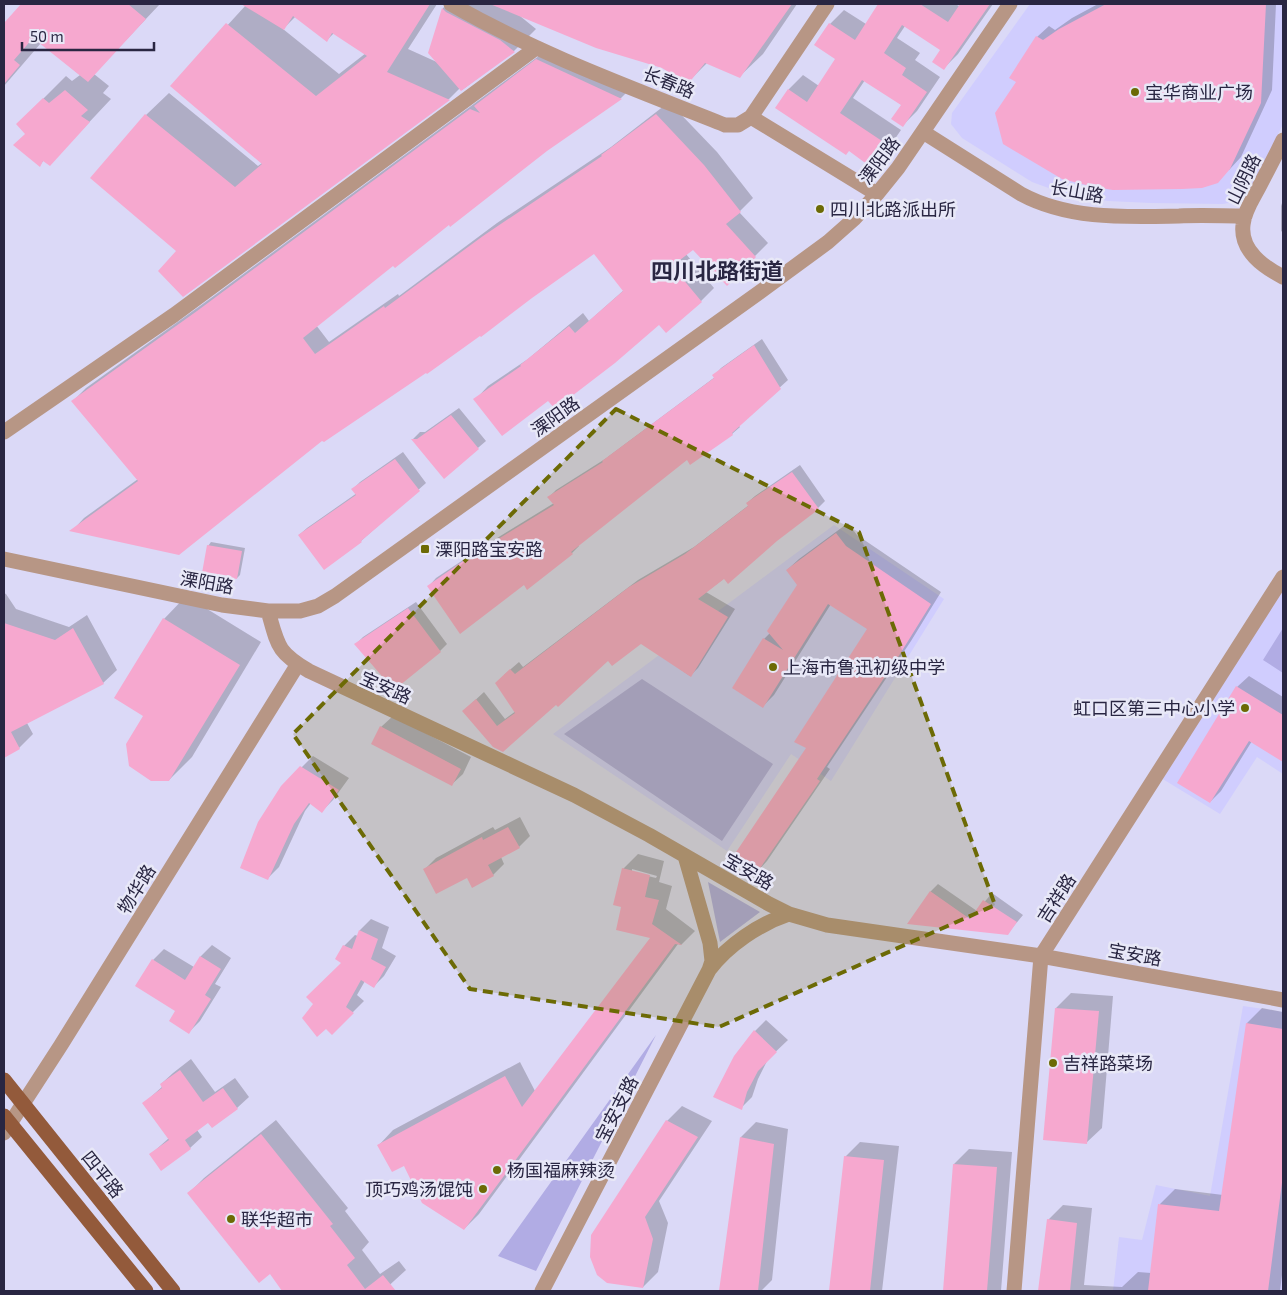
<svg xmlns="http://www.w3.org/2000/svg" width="1287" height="1295" viewBox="0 0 1287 1295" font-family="'Exo 2','Noto Sans SC',sans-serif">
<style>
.built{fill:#d0cdfe}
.green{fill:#b1ace4}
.shadow{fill:#0003;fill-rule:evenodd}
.building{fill:#f6a8cf}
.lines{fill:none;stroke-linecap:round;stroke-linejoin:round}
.minor{stroke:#b79685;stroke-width:15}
.major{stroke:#935a3b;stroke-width:15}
.marked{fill:#6c6a05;fill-opacity:0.2;stroke:#6c6a05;stroke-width:4;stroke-dasharray:10 6;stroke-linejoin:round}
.poi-dot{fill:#6c6a05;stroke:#e8e8f7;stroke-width:2}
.labels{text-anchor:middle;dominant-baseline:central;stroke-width:5;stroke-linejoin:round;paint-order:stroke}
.street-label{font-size:18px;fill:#292642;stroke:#e8e8f7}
.poi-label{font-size:18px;fill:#292642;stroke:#e8e8f7;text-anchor:start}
.district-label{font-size:22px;font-weight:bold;fill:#292642;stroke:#e8e8f7}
</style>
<rect width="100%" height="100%" fill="#dbd9f7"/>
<path class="built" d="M1030 4H1283V124L1256 180 1246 194 1234 202 1223 204 1151 203 1108 201 1065 194 1032 182 962 138 951 124 952 113Z
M834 525 944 599 831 781 791 754 727 851 553 734Z
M1283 589V774L1257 757 1220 814 1161 778Z
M1243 1006 1283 1012V1291H1113L1119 1237 1142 1240 1156 1185 1210 1196Z"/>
<path class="green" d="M1283 628V673L1263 660Z
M642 679 773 764 722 841 564 734Z
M708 882 760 912 720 942Z
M656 1035 536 1271 498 1256Z"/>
<path class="shadow" d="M23 4H160L94 74 109 86 103 93 111 99 50 164 44 160 40 165 27 133 18 124 66 76 72 81 80 75 41 43 4 86V26Z
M245 4H437L408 49 439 63 430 52 443 8 448 4H797L763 54 740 76 707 63 687 83 663 67 520 16 536 29 514 51 462 90 460 88 449 99 183 295 178 251 146 115 169 93 258 166 262 163 172 86 246 5ZM296 16 327 40 334 33 366 53 339 74 283 29Z
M878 4H955L959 6 961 4H993L958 54 944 68 942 49 905 26 897 38 920 53 915 60 940 77 917 111 903 125 902 105 865 80 853 98 901 130 886 152 872 166 849 150 777 108 789 89 803 75 819 86 837 59 830 24 844 10 866 24 879 5Z
M1098 4H1276L1272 90 1241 157 1229 170 1018 82 1011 77 1037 37 1049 26 1055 30 1072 18Z
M551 47 634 85 621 98 546 150 394 264 316 325 329 342 398 294 399 296 497 223 611 147 669 102 717 152 753 198 739 212 768 243 727 284 693 248 686 254 714 288 701 301 659 323 548 399 475 400 488 386 528 359 583 313 589 321 624 290 595 252 427 371 323 439 72 531 84 518 138 479 73 401 86 388 211 298Z
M1283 200V229L1281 232V206Z
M762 339 788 380 738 425 740 427 732 434 687 459 578 544 579 546 572 553 527 588 524 584 429 586 436 578 481 548 554 503 549 497 556 490 605 459 715 377 714 376 721 368Z
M459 408 486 441 444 477 413 439 420 432H425Z
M403 452 426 483 361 541 299 535 307 528 357 493 353 489 360 482Z
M800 465 825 501 818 508 706 592 735 609 698 668 690 676 641 642 608 659 503 750 471 704 484 692 505 719 516 711 504 675 519 662 523 667 638 580 694 547 749 505 747 503 755 496Z
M848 523 857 535 941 592 911 641 827 767 830 769 767 861 756 873 807 748 869 628 831 604 774 695 763 706 764 639 770 633 799 585 787 570 799 559Z
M211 542 245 548 240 575 237 578 208 546Z
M4 593 6 594 16 609 69 627 87 615 117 670 103 683 27 723 33 734 19 748 4 757Z
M186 596 261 642 192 757 169 780 145 715 164 619Z
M416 602 447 644 440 651 356 644 363 637Z
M1249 676 1283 697V755L1280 758 1252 741 1221 791 1210 802 1237 687Z
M393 716 471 757 463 774 451 785 381 727Z
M313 756 349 778 333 800 322 811 311 803 305 811 279 867 268 878 282 787Z
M520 817 530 836 519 847 501 857 504 864 493 875 467 876 424 870 436 858 493 827 495 830Z
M638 854 664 861 659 882 672 886 666 909 695 931 681 945 678 944 479 1214 464 1229 404 1165 379 1145 393 1130 520 1062 535 1091 652 937 623 906V869ZM632 869 657 876 656 878 632 872Z
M938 884 977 911 992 893 1023 915 1008 933 909 923 931 891Z
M371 919 389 927 382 948 396 956 384 976 373 987 365 981 357 995 364 1001 332 1033 344 946 355 935 358 936 360 930Z
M212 945 231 958 215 984 221 987 200 1021 189 1032 177 1011 153 960 164 949 194 967 201 956Z
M1071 993 1113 996 1102 1128 1086 1143 1056 1008Z
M1262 1008 1283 1012V1267L1280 1291H1040L1048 1220 1063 1205 1092 1208 1084 1285 1122 1287 1138 1272 1151 1273 1160 1204 1175 1189 1223 1195 1247 1023Z
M766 1020 788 1040 768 1059 758 1079 752 1097 741 1108 735 1057 755 1031Z
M191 1059 215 1092 235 1078 249 1097 237 1108 212 1127 208 1122 197 1130 202 1137 190 1148 162 1169 151 1154 169 1138 144 1103 163 1086 161 1084 173 1073Z
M682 1106 712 1121 659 1201 668 1223 658 1272 643 1287 598 1274 667 1121Z
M276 1120 348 1208 345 1211 369 1242 362 1250 380 1274 399 1261 406 1270 383 1291H284L270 1273 189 1193 204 1178Z
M756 1122 788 1129 772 1280 761 1291H720L741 1137Z
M860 1142 899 1146 882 1291H830L845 1157Z
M969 1149 1012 1152 1001 1291H944L954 1164Z"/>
<path class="building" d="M21 4H128L146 19 88 82 33 38 14 60 20 65 4 84V23Z
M241 4H430L387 72 450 100 183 297 158 271 176 251 90 178 145 114 235 187 262 164 170 86 226 23 316 96 367 56 332 33 327 42 293 16 284 30Z
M490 4H792L740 78 705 63 688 84 662 68 596 48Z
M878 4H920L948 22 960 4H990L944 70 932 62 940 50 902 25 884 53 906 68 902 75 927 92 903 127 891 119 901 105 862 80 840 113 888 145 872 168 849 151 846 155 775 108 788 89 807 102 835 59 814 45 829 23 855 40Z
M1106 4H1266L1261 103 1230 169 1218 183 1202 188 1182 189 1113 190 1094 187 1062 179 1003 144 995 113 1016 82 1009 78 1036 36 1043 40 1059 29Z
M442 8 446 12 500 40 515 52 461 91 428 53Z
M536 59 622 99 547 151 450 227 449 225 395 268 393 266 303 338 315 354 384 306 385 308 483 236 602 156 601 155 656 114 704 165 741 212 726 224 756 257 727 286 693 250 672 266 702 302 666 333 659 325 615 363 555 409 548 401 502 436 473 399 521 366 520 365 569 326 575 333 623 291 594 254 532 298 481 337 480 336 427 374 426 373 324 442 322 441 179 555 69 531 138 481 71 401 197 311 470 109 480 113 474 106Z
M65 90 88 110 81 116 90 122 50 166 43 161 40 167 13 145 25 134 16 124 43 98 49 103Z
M754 345 781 389 732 433 733 435 690 465 687 460 571 552 573 554 527 590 524 585 460 634 427 586 472 555 554 505 547 497 603 462 602 461 714 378 712 375Z
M451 415 479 449 444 479 411 439H417Z
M395 459 420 491 361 541 362 542 324 570 298 535 356 495 351 489Z
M792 472 819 509 777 541 728 584 724 579 698 599 728 617 691 677 641 644 612 666 608 661 558 707 556 705 503 752 493 747 462 711 476 699 497 726 515 713 495 683 510 669 515 674 629 587 685 554 748 506 746 503Z
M836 533 846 546 931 604 900 654 817 779 820 781 756 874 732 858 806 748 794 742 867 629 828 604 763 708 732 688 763 638 783 650 767 631 797 585 786 570Z
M207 545 242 551 237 579 202 573Z
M408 608 441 652 394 690 354 644Z
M163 618 240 665 169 781H151L129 766 126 744 143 716 114 698Z
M4 623 55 640 73 628 104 684 11 732 20 749 4 758Z
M1236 686 1283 715V762L1249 741 1210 803 1177 783Z
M380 726 461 769 452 786 371 744Z
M300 766 339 790 322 813 309 803 294 824 268 880 240 868 258 822 281 786Z
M508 827 520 848 488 865 494 876 472 888 467 878 436 894 423 869 482 837 483 840Z
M622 868 650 875 645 897 659 900 652 924 682 945 675 944 464 1230 422 1203 404 1166 392 1172 377 1145 505 1076 522 1107 650 938 616 930 621 907 613 905Z
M930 891 970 919 983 900 1017 922 1008 935 907 924Z
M359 930 378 939 371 959 386 967 374 988 361 980 346 1007 354 1013 332 1035 326 1029 317 1037 302 1018 313 1004 306 997 341 963 335 959 343 945 352 949Z
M200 956 221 969 205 995 211 999 189 1034 169 1021 175 1011 135 986 152 959 185 980Z
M1055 1008 1099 1011 1087 1144 1043 1140Z
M1246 1023 1283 1029V1175L1268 1291H1148L1158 1204 1219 1211Z
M754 1030 777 1052 758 1071 747 1092 742 1110 713 1097 734 1056Z
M180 1070 203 1102 223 1088 238 1109 212 1128 208 1123 185 1140 191 1149 161 1171 149 1154 169 1140 142 1103 162 1088 160 1084Z
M666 1120 698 1137 645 1217 653 1239 643 1288 607 1283 597 1275 590 1257 591 1235Z
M261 1134 333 1224 330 1226 355 1258 347 1265 365 1289 383 1275 396 1291H282L270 1274 259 1283 187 1193Z
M740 1137 774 1144 758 1291H719Z
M844 1156 884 1160 870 1291H829Z
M953 1164 997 1167 987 1291H943Z
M1047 1219 1077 1223 1070 1291H1038Z"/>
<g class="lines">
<path class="minor" d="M451 4C538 54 632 88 725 125H738L751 117 827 4
M751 117 877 194
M923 132 1021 194C1069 220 1126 217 1179 216 1201 215 1223 216 1245 216
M1283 140C1275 157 1266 173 1258 189 1252 200 1244 212 1243 225 1240 251 1264 267 1283 277
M4 432 174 315 536 48
M4 559 222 605 268 611H300L318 606 335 596 764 289 828 242 854 219 877 194 898 168 1010 4
M268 611C278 646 277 652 309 671L574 795 649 835 769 904 789 914 827 925 1041 956 1283 1000
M685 856 710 943 712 961 709 970
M4 1133 61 1045 298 664
M542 1291 709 970C728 945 759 924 789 914
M1014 1291 1041 956 1283 577"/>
<path class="major" d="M4 1080 173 1291
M4 1116 146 1291"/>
</g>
<path class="marked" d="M616 409 859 532 995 905 719 1027 470 989 293 734Z"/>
<g class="poi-dot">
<circle cx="1135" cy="92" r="5"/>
<circle cx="820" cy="209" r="5"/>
<rect x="420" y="544" width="10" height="10" rx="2.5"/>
<circle cx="773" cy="667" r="5"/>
<circle cx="1245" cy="708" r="5"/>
<circle cx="1053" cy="1063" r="5"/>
<circle cx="497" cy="1170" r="5"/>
<circle cx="483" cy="1189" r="5"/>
<circle cx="231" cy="1219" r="5"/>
</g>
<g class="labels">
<g class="street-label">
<text transform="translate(669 82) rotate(22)">长春路</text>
<text transform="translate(879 160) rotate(-53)">溧阳路</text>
<text transform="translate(1243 179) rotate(-64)">山阴路</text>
<text transform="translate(1077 191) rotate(10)">长山路</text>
<text transform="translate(555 416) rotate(-36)">溧阳路</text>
<text transform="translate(207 582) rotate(10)">溧阳路</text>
<text transform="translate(386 687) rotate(24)">宝安路</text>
<text transform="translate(749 871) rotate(30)">宝安路</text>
<text transform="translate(136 889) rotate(-58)">物华路</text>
<text transform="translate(1056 898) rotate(-57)">吉祥路</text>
<text transform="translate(1135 954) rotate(10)">宝安路</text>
<text transform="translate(616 1109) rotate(-63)">宝安支路</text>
<text transform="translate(103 1174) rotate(51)">四平路</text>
</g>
<g class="poi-label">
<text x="1145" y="92">宝华商业广场</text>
<text x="830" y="209">四川北路派出所</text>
<text x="435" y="549">溧阳路宝安路</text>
<text x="783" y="667">上海市鲁迅初级中学</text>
<text x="1235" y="708" text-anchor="end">虹口区第三中心小学</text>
<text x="1063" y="1063">吉祥路菜场</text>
<text x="507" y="1170">杨国福麻辣烫</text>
<text x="473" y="1189" text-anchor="end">顶巧鸡汤馄饨</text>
<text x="241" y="1219">联华超市</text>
</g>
<g class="district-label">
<text x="717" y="270">四川北路街道</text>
</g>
</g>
<rect width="1287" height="1295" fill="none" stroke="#292642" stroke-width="10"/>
<path d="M22 42v8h132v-8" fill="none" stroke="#292642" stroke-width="2.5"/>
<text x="30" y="42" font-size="15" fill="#292642" stroke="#e8e8f7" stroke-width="4" paint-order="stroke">50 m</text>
</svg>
